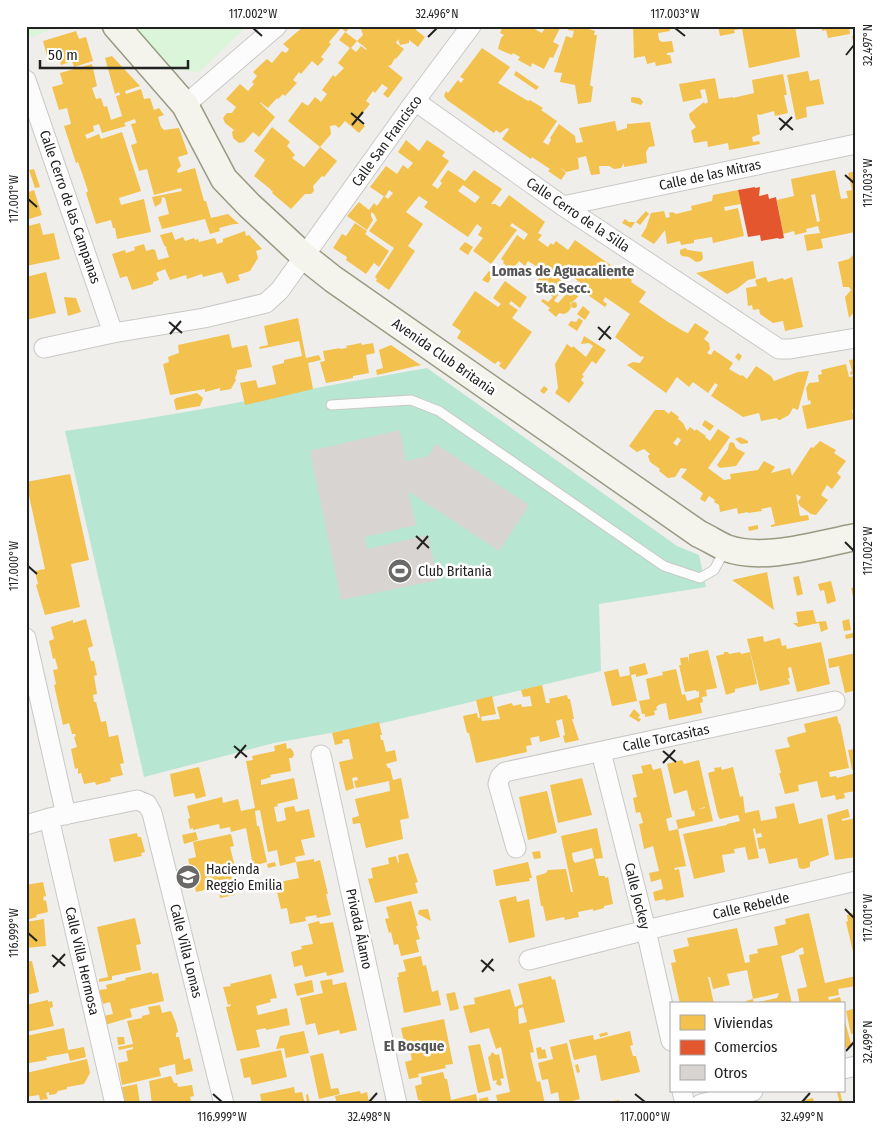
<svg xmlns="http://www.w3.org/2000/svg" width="882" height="1130" viewBox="0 0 882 1130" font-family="'Fira Sans Condensed',sans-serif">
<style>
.park{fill:#daf5da}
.pitch{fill:#b7e6d2}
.homes{fill:#f2c14e;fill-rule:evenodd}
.shops{fill:#e4572e}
.building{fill:#d7d4d2}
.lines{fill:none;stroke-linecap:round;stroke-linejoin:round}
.lane-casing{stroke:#c9c8c7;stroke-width:11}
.street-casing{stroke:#c9c8c7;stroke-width:21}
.secondary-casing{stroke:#999a82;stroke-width:29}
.lane{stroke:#fdfcfc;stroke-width:9}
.street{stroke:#fdfcfc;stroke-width:19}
.secondary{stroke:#f4f4ed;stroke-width:26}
.ticks{fill:none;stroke:#222;stroke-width:2}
.labels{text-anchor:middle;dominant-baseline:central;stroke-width:5;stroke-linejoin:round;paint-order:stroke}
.street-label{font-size:14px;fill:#222;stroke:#fff}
.poi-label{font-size:14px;fill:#222;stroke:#fff;text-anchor:start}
.neighbourhood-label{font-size:15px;font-weight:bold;fill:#555;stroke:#fff}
.neatline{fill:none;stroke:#222;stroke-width:2}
.ticks-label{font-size:12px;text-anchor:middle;fill:#222}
</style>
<rect width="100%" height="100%" fill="#f0eeeb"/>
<path class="park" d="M26 26H59L30 38Z
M130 26H247L199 72 165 69Z"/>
<path class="pitch" d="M427 368 677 546 699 555 706 587 599 604 601 671 370 726 274 743 144 777 65 431C186 414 306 389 427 368Z"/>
<path class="homes" d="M304 26H351L346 32 341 28 329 42 331 44 321 57 324 59 318 66 312 61 301 74 299 72 293 80 297 83 285 96 283 94 278 99 277 98 268 108 260 102V103L275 117 259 137 253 132 244 142 239 143 233 138 232 132 234 130 225 123 223 118 227 113H232L236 107 226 99 240 84 248 91 254 84 252 82 257 76 253 72 267 59 272 63 282 51 286 53 289 49 283 44Z
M360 26H418L416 30 425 37 418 47 409 40V43L400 45 398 39 396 43 404 49 396 59 395 58 391 65 388 66 403 78 388 98 383 94 388 88 382 84 375 93 373 91 366 101 370 104 357 120 365 126 359 133 345 121 339 128 335 125 330 126 331 134 320 147 288 121 302 102 308 106 315 97 321 102 327 94 322 90 333 75 335 77 344 68 338 63 350 48 339 40 345 32 357 41 351 48 356 52 361 46 366 50 367 49 357 41 363 35Z
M503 26H529L542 33 545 28 541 26H561L553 42 559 45 553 58 550 57 544 69 532 63 531 67 518 60 520 57 513 53 512 55 498 49 501 38 504 35 500 33Z
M562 26H590L589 29 595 31 594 35H597L590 85 593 87 591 102 578 104 575 85 560 82 562 73 554 72 566 36 572 38 574 31 568 30 569 27 563 28Z
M633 26H669L670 31 658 33 659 40 662 42 672 41 674 52 667 53V55H670L672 63 656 66 655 62 647 64 645 56 634 58Z
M718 26H795L800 57 749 68 742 29 734 30 735 33 720 36Z
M822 26H849L850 34 828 38 826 30 822 31Z
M76 31 79 39 86 37 93 61 74 67 72 61 61 65 58 54 47 56 43 41Z
M856 35V49H855L852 36Z
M482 48 510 67 498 83 528 101 530 100 543 108 541 110 557 121 543 142 548 145 551 140 550 138 559 124 575 136 576 143 583 142 579 128 615 121 617 131 627 128V124L650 122 655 146 649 147 646 152 647 163 624 167V163L621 168 614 169 609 166H599L600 174 591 175 586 156 578 158 576 157 577 158H578L579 169 566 172 560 167 566 173 561 180 548 171 550 169 532 157 531 159 502 139 509 129 507 128 500 133 496 130 494 133 464 112 447 100 444 96 446 91 448 93 458 80 461 83 464 79 460 77Z
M112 56 140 86 125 91 126 94 141 89 144 99 150 98 154 110 159 108 164 115 158 117 161 127 164 130 179 128 188 154 178 157 181 166 177 170 178 173 195 168 204 201H206L211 218 228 214 239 224H234L219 228 220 231 210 234 205 219 162 229 158 217 169 214 165 198 162 197 161 203 155 207 152 197 182 191 181 188 154 195 147 169 139 171 131 145 137 143 131 124 136 123 135 119 124 123 126 126 102 133 99 124 93 126 94 131 85 135 87 139 99 134 101 139 122 132 141 191 119 198 121 205 144 199 151 232 117 239 115 228H113L111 220 96 224 86 193 88 191 83 176 78 162 76 163 64 126 71 124 67 108 59 110 52 87 63 84 60 73 92 64 97 86 92 88 96 99 101 98 104 107 107 106 111 120 122 116 116 96 120 95 119 92 115 94 105 58Z
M516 71 539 87 536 90 514 75Z
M808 71 810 81 819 79 824 104 806 107 807 117 796 120 787 75Z
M783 74 787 95H784L788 113 775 116 774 111 759 115 757 114 760 134 752 137 753 142 759 141 760 144 729 150 728 143 708 147 707 141 694 143 691 131 696 127 690 119 689 114 704 102 705 104 708 102 705 89 700 90 702 98 683 102 679 84 715 78 719 99 733 97V98L754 93 752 80Z
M632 97 640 98 643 102 641 105 631 102V98Z
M272 127 290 142 287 146 295 155 292 158 304 167 320 147 337 161 324 177 322 176 313 186 314 191 311 194H305L291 209 272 193 273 192 269 188 254 176 265 160 254 151Z
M406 140 419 151 427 140 445 152 442 156 449 161 432 185 438 189 442 183 440 181 448 170 465 181 474 170 502 189 491 204H495L500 207 509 195 545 222 538 233 542 235 538 240 548 247 551 243 553 245 556 241 568 250 575 240 632 280 631 282 646 292 639 302 668 322 685 332 688 333 695 323 709 332 704 339 709 343 710 349 707 353 711 355 714 350 733 363 729 369 741 376 742 375 747 379 756 366 771 376 774 381 798 372 809 371 798 410 793 408 789 415 780 420H778L777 418 761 421 759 413 743 417 711 396 718 385 715 383 708 393 693 382 689 387 677 377 666 393 627 365 633 362 640 363 644 357 642 356 641 357 615 337 630 314 605 297 603 301 607 304 605 307 582 291 585 286 571 276 554 301 558 303 571 289 577 292 578 297 571 303 570 301 571 308 568 312 564 314 559 313 556 317 548 310 550 308 541 301 543 299 548 302 553 297 535 285 542 273 535 267 536 266 528 261 525 266 519 261 512 270 503 263 504 261 501 259 517 235 524 240 528 234 512 223 510 226 517 230 491 264 473 251 483 238 478 235 482 228 477 224 468 237 424 207 428 202 419 196 406 212 423 224 408 246 415 251 389 290 386 288 376 281 377 279 375 277 394 248 369 231 377 220 374 214 371 212V216L373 220 367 230 347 216 359 202 369 210 374 203 377 206 384 196 388 199 393 193 389 190 385 197 370 187 386 166 397 174 403 165 408 169 413 163 398 152ZM463 185 480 197 475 203 458 191ZM601 261 616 273 611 280 595 269Z
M34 169 40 187 35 188 29 170Z
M835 170 841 199 848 198 846 191 852 190 848 173 856 171V222H853L855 232 821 239 823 248 807 251 804 235 820 233 818 226 806 229 807 232 795 235 794 231 783 234 777 200 794 196 791 179ZM815 194 820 221 817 222 811 195Z
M34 190 42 215 26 220V193Z
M738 190 741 204 724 207 725 211 738 208 744 236 713 243 712 237 694 240V243L681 245 680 241 667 244 665 230 654 244 641 236 646 228 651 213 664 211 666 218 670 217 669 213 672 212 676 214 692 210 691 206 712 201 713 195Z
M646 211 649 214 640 225 636 222Z
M625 219 629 222H635L631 228 622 223Z
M26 222 28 226 40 223 43 235 54 233 60 259 26 266Z
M355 223 367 231 365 234 389 251 379 267 374 263 366 274 346 260 347 257 333 248 342 234 346 236Z
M245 231 246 236 249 235 262 249 256 251 258 258 250 271 238 275 240 280 227 284 222 272 203 277 202 274 187 279 186 275 170 280 165 269 156 273 159 280 153 282V284L132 290 127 276 120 278 112 254 125 250 126 253 135 250 134 247 144 244 146 251 153 249 155 250 158 260 169 257 166 248H167L164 245 160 235 172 232 175 240 183 237 185 241 194 238 195 240 198 239 199 242 215 238 217 244 223 242V239Z
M465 242 473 247 468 255 459 249Z
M685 248 688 250 702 252 703 258 701 261 696 262 689 257 682 256 680 254V250Z
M856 252V310L849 318 845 297 851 290 849 287H843L838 262 849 259Z
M753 261 756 278 748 280 738 288 727 294 696 273Z
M489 271 494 274 488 283 482 280Z
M46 272 56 313 26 320V277Z
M766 277 768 282 783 278 784 280 792 277 803 327 785 331 783 321 773 323 760 314 759 309 753 310 752 305 748 306 746 288 757 286 755 280Z
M505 281 527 297 520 308 511 301 509 304 518 310 512 318 532 332 505 370 499 366 501 363 498 361 495 364 457 338 461 331 452 325 475 291 498 307 501 304 493 298Z
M64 297 76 298 81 312 68 316Z
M571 305a3 3 0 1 1 6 0a3 3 0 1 1-6 0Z
M583 306 590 312 585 320 577 314Z
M298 318 306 358 319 355 321 360 308 363 313 389 245 405 240 383 256 380 258 388 276 384 272 366 284 363V360L302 356 299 341 260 349 259 347 268 345 264 326Z
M579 318 583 321 577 331 568 325 571 321 576 322Z
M229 334 232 348 247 345 252 367 237 370V373L235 378 236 380 231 389 220 391V388L205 392V389L170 395 163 364 169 362 168 357 179 353 178 345Z
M584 336 606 350 596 364 592 361 582 375 584 376 581 380 584 383 569 403 555 393 558 388 555 364 567 344 572 348 573 346 586 357 593 346 589 343 581 344Z
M361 343 362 345 373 343 375 353 366 355 369 373 353 376V378L326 383 320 362 325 361 323 351 340 348V349L347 348 346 346Z
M391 345 416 362 421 365 377 375 376 370 383 368 379 350Z
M738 353 742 356 739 361 735 357Z
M856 359V374L851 375 850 372 852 371 849 360Z
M846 364 849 377 856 376V409L852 410 854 419 807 429 802 406 811 404 810 400 808 401 806 388 809 383 819 382 818 375 822 374 821 370Z
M544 386 548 389 544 394 540 391Z
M197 393 203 398 200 406 176 410 174 400 176 398Z
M655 410H664L669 414 671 411 679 417 678 419 683 423 687 431 690 427 695 431 696 429 706 436 705 437 710 441 718 429 730 437 708 468 724 480 731 479 730 474 758 470 764 461 775 467 771 473 790 468 792 476 811 447 813 448 820 441 836 450 834 453 846 461 837 473 841 477 832 489 827 485 821 495 828 500 816 515 811 514 800 506 798 502 801 497 796 494 800 516 808 515 809 520 771 527V525L775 524 771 507 761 509 762 511 748 513V512L738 514 737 508 720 512 719 505 714 502 715 500 709 496 705 502 700 499 703 493 681 477 687 469 681 468 675 477 668 478 659 471 660 469 650 462 648 456 650 454 644 449 637 452 629 446ZM678 437 681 440 677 446 673 443Z
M705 420 714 426 710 431 702 425Z
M740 437 748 441V443L741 444 735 439Z
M731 442 734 443 736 448 745 453 736 466 720 468 717 465 728 449 729 444Z
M70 474 89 560 71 564 80 607 45 615 36 585 38 584 35 571 45 569 26 482Z
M758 525V529L749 531 748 527Z
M767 572 774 610 732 580Z
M799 576 803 594 797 596 793 577Z
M831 581 836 601 827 604 824 590 820 591 818 584Z
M856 587V605H855L851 588Z
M813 610 816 622 826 621 828 629 821 632 819 623 798 627 793 623H798L796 612Z
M86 619 93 646 88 648 91 661H94L97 675 94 676 97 694 93 695 94 702H96L101 722 106 721 109 737 118 735 124 763 120 764 123 775 110 778 111 781 96 785 95 782 84 784 81 773 78 774V768L75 769 71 749 77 747 74 737 76 736 75 734H72L69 723 63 725 54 685 56 684 53 670 58 669 55 658 53 659 49 641 54 639 51 627 73 620V623Z
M849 619 851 630 844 631 842 621Z
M856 632V637L846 639 845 635Z
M763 636 764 642 780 638 782 646 786 645 787 649 821 642 830 684 797 692 791 667 788 668 790 678H788L790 684 760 691 747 639Z
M708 650 717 688 706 690 707 696 702 697 703 702 700 703 702 713 669 720 666 703 658 705V706L656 707 657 710 654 711 655 715 645 717V714H642L639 701 650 699 646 679 663 675 662 672 676 669 682 695 685 694 687 701 699 697V691L697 692 696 690 685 692 679 665H681L680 658 688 657 689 663V654Z
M724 652H728L729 654 740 652 741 654 750 652 757 684 735 689V692L726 695 716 656 724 654Z
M856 653V690L845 693 839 667 840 666 829 668 828 659Z
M645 663 648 674 636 677V674L631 675 637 701 612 706 604 672 618 669 620 677 630 675 629 667Z
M542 685 546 703H550L549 699 567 695 568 699H570L574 719H572L579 740 565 743 563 736 565 735 562 719 556 721 560 737 540 742 539 736 530 738 532 745 526 746 527 752 476 763 469 733H467L463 716 477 713 478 718 481 717 482 721 500 719 497 707 512 703 513 706 521 704 522 707 532 706 530 696 523 697 521 690Z
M492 696 496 714 480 717 476 700Z
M634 709 640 715 638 718 641 719 639 722 629 716Z
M837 716 839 724 840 723 849 768 829 772 830 777 836 776 837 778 856 773V791L844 793 845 798 836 800 835 795 821 798 817 781 798 785 799 791 785 794 779 773H781L775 750 790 747 787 739 788 737 806 732 804 724Z
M379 722 382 735H380L381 740H383L386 752 395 750 397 761 386 764 388 768H390L393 780 401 778 409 818 400 820 403 839 366 848 360 823 353 824 352 818 359 816 355 799 390 791 389 781 356 788 354 781 358 780 357 777 352 778 354 788 346 791 339 762 353 759 349 739 342 740 343 743 335 745 332 733Z
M286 743 287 749 290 748 293 751 294 755 292 758H289L291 771 270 775 271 777 261 780V785L294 778 298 799 277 804 278 806 274 807 277 822 286 820 284 808 294 806 296 812 309 809 315 837 301 840 305 855 295 857 296 862 280 866 277 850 268 852 260 810 255 811 257 826H259L267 862 253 866 246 828 231 832 230 827 220 829 219 824 193 830V828L190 829 188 819 190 818 187 806 222 797 223 803 238 799 241 811 255 808 246 761 253 760 252 756 275 751 274 746Z
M856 749V769L852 770 848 750Z
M682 760 684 764 699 760 713 821 678 829 676 820 695 816 694 810 705 808V807L692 811 687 790 674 794 667 764Z
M651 764 653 770 661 768 672 817 666 819 669 831 678 829 686 866 674 868 675 870 679 869 684 897 666 901 665 899 655 901 653 892 663 889 661 879 651 882 649 873 659 871 653 846 644 849 639 824 643 823 640 812 636 813 633 798 637 797 632 775 643 773 641 766Z
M199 767 206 796 196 799 194 793 174 797 170 774Z
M721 767 722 770 733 767 740 797 743 796 745 813 759 810 761 821 777 818 775 807 794 803 799 824 822 818 829 855 810 862V867L803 869 799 868 797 858 769 864 765 848 759 849 757 838 762 837 761 833 756 834 755 828 753 829 759 858 748 860 745 847 734 849 735 853 722 855 725 872 694 879 683 834 727 825V824L740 821 738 815 720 819 718 816 708 773 715 771 714 768Z
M582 778 592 815 558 823 550 785Z
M547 791 557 832 556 833 528 840 519 797Z
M848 809 850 817 842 819V821L856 818V857L835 860 827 815Z
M597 828 603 858 595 859 599 876H605V878L608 877 613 904 604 906V908L593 911V909L578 912 579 917 565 920 564 917 546 921 543 906H541L536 876 546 873 548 870 566 869 571 892H573L561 836ZM592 848 594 858 575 863 573 860 572 853Z
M196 832 198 840 184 844 182 835Z
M137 833 138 837H141L145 852 141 853 142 856 114 862 109 839Z
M231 834 234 846 230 847 235 867 225 869 226 872 230 871 235 895 220 898 218 887 196 892 188 859 196 857 193 842Z
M540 851 541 858 534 859 532 852Z
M408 853 418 882 415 883 418 893 375 903 368 879 373 878 371 868 389 864 388 858 396 856 398 863 399 862 398 855Z
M314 859V862L320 860 328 894H326L331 915 317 918 316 915 305 917 306 921 290 924 287 908 281 909 275 883 299 878 296 862Z
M275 862 276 866 268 868 267 864Z
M528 862 532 878H529L530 881 496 886 493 870Z
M43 882 46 896 43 897 44 901 46 900 48 912 36 915 37 917 26 920V885Z
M516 896 517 902 529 899 535 937 509 943 499 900Z
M411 901 418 926H416L420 939 416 940 419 952 401 956 398 944 394 945 391 932 389 933 385 919 389 918 386 907Z
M428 909 431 921 418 914 419 910Z
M856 912V960H855L846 922 848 921 847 915Z
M809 913 825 983 856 976V986L838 989 839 995 828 997 829 1000 840 997 842 1004H800L797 989 807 987 799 955 804 954 803 947 795 951V952L781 956 792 1004H759L758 1002 777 998 779 993 753 999 747 970 727 974 730 985 713 989 710 977H708L714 1004H680L671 963 676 962 673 950 689 946 687 938 737 928 745 963 750 962 749 955 758 953 757 949 778 945 774 927 786 924 785 919Z
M135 918 141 944 136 945 141 970 112 976V980L99 982V979L108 977 97 927Z
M44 919 46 946 26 948V922Z
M319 921 320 924 333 922 344 972 327 976 326 972 305 977 302 965 294 967 291 952 302 949 301 946 313 944 308 924Z
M421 956 423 966 426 965 432 992 438 990 441 1005 404 1013 397 977H399L398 973 406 971 403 960Z
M32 961 39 992 26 995V962Z
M152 972V974L158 973 164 1001 130 1009 132 1017 105 1025 103 1016 113 1014 110 1002 103 1004 99 990 107 989 106 985 126 980 125 978Z
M271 974 277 998 270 999 271 1002 256 1006 258 1015 287 1008 290 1025 266 1030V1028L256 1030 260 1047 237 1051 226 1007 231 1006 230 1004 228 1005 223 987 231 986 230 984Z
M551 976 552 980 555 979 565 1022 529 1030 534 1052 530 1053 537 1082 540 1081 545 1104H498L496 1095 510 1092 501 1047 496 1049 489 1028 470 1033 463 1006 475 1004 474 998 510 989 515 1007 523 1004 518 984ZM523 1007 527 1022 519 1024 518 1009Z
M332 979 333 985 346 982 357 1030 340 1034 339 1030 318 1035 315 1023 306 1025 300 998 323 993 320 981Z
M312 980 314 992 297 996 294 984Z
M455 992 459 1009 450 1011 446 994Z
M753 999 754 1004H747L746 1001Z
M48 1000V1002L52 1001 53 1007 50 1008V1010L54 1026 26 1032V1005Z
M160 1005 162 1013 171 1011 176 1023 178 1032 176 1033V1037H179L184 1060 190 1058 193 1071 176 1075 175 1064 159 1068 161 1076 122 1085 118 1063 128 1061 126 1051 133 1049V1047L119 1050 118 1047 133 1044 127 1021 142 1018V1016L150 1014 148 1007Z
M856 1008V1033L851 1034 846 1011Z
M843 1014 852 1047 844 1048 843 1047Z
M444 1019 453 1064 445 1065 446 1068 418 1074 419 1077 409 1079 405 1062 412 1060 408 1042 404 1043 401 1028Z
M64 1028 68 1050 84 1047 86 1057 70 1061 68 1053 46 1057 47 1060 29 1063 26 1050V1036Z
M304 1031 309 1053 286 1058 284 1048 276 1049 280 1036Z
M630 1031 633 1045 630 1046 633 1056H636L640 1072 601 1081 596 1055 574 1060 569 1040 593 1035 594 1040Z
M607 1032 608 1035 600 1037 599 1034Z
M117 1037H124L125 1044 118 1045Z
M567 1043 580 1099 560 1104 558 1092 551 1094 548 1079 542 1080 538 1063 553 1059 550 1047Z
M480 1044 491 1090 478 1093 468 1046Z
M541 1047 542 1050 545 1049 547 1058 538 1059 536 1048Z
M281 1050 287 1077 252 1085 250 1077 244 1078 240 1059Z
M492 1052 496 1055 499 1054 504 1078 500 1079 502 1084 500 1086 496 1084 497 1080 493 1081 488 1057 490 1056Z
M323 1053 331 1089 338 1088 340 1094 319 1099 310 1056Z
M87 1059 90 1073 84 1084 67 1087V1089L58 1091 56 1094 49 1095V1092L46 1093 48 1099 40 1100 39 1095 26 1097V1073Z
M578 1064 580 1072 577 1073 575 1065Z
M443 1072 445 1079H447L451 1100 476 1094 478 1104H422L421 1100H418L415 1086 422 1084 421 1077Z
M171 1076 174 1083H177L178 1087 192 1085 194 1096 190 1097 192 1104H152L149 1081Z
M137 1084 140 1104H122L118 1088Z
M294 1087 295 1093 302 1092 305 1104H262L260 1094Z
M360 1091 361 1094 367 1092 369 1102 366 1104H337L335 1096Z
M837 1092H840L843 1104H840Z
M308 1094 310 1103 307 1104 306 1095Z
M488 1097 489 1104H480L479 1099Z
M813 1098 815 1104H804L803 1100Z
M619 1100 620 1104H604V1103Z"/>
<path class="shops" d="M755 187V188L760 187 759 196 768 194 769 199 776 197 784 238 779 239 778 238 761 241 760 235 748 237 738 190Z"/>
<path class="building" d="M400 430 406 461 428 456 436 444 529 505 499 551 408 491 416 525 365 537 367 549 428 535 438 580 341 600 310 451Z"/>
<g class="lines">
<defs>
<path id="lane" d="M331 405 411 400 439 411 664 566 700 578 714 570 725 550"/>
<path id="street" d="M26 80 113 333
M415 101 563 206 779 349H790L856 338
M185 105 277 26
M563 206 856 144
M44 348 113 333 204 318 266 303 280 290 415 101 471 26
M26 638 66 815
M601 752 646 930 671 1041
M321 755 397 1104
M49 818 115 1104
M26 825 49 818 137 800 147 804 152 813 224 1104
M516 848 498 784 500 777 505 772 835 701
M529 960 646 930 856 881
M843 1069 856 1066
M682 1091 685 1104
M701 1104 753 1091"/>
<path id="secondary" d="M116 26 185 105 224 179 249 205 304 256 333 279 699 534C708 538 717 544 726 548 764 562 818 544 856 537"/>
</defs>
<use href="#lane" class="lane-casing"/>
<use href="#street" class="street-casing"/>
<use href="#secondary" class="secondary-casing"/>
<use href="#lane" class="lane"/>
<use href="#street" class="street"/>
<use href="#secondary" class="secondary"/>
</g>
<path class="ticks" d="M253 28 262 36M675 28 685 36M428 37 437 28M846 55 854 45M351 113 364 124M779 118 793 130M352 125 363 112M780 130 792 117M845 175 854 183M28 199 37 207M169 322 182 333M598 327 611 339M170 334 181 321M599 340 610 326M416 536 429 548M845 542 854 551M417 549 428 536M28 566 37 574M234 746 247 757M663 751 676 762M235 758 246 745M663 763 675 750M845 909 854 918M28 933 37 941M52 955 65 966M481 960 494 971M53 967 65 954M482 972 493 959M846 1051 854 1042M213 1094 222 1102M635 1094 645 1102M369 1102 377 1093M802 1102 810 1093"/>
<defs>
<symbol id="stadium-disc" viewBox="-11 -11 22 22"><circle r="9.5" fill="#6a6968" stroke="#fff"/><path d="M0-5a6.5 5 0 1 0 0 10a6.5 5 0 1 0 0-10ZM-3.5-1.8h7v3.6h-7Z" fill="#fff"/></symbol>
<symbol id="school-disc" viewBox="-11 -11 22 22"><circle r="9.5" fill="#6a6968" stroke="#fff"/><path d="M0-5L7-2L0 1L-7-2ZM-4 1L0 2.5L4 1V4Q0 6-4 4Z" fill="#fff"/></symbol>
</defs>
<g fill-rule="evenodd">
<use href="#stadium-disc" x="386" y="557" width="28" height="28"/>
<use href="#school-disc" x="174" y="863" width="28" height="28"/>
</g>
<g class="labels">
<g class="street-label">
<text transform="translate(387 141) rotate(-54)">Calle San Francisco</text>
<text transform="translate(710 175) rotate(-12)">Calle de las Mitras</text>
<text transform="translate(70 207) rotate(71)">Calle Cerro de las Campanas</text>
<text transform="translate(578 215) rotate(34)">Calle Cerro de la Silla</text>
<text transform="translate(444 357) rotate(35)">Avenida Club Britania</text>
<text transform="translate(666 738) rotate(-12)">Calle Torcasitas</text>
<text transform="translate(637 896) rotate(76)">Calle Jockey</text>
<text transform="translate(751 906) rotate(-13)">Calle Rebelde</text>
<text transform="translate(359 929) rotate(78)">Privada Álamo</text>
<text transform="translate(186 951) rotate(76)">Calle Villa Lomas</text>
<text transform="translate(82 961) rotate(77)">Calle Villa Hermosa</text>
</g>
<g class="poi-label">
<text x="418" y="571">Club Britania</text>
<text x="206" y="869">Hacienda<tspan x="206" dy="16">Reggio Emilia</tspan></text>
</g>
<g class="neighbourhood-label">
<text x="563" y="271">Lomas de Aguacaliente<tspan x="563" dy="17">5ta Secc.</tspan></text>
<text x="414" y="1046">El Bosque</text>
</g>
</g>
<rect width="882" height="1130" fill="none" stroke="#ffffff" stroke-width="55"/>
<rect x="670" y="1002" width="175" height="90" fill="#ffffff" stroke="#a7a7a7"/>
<rect x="680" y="1015" width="25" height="15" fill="#f2c14e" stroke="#a7a7a7"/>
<text x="714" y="1028" font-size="15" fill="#222222">Viviendas</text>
<rect x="680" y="1040" width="25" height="15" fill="#e4572e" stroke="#a7a7a7"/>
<text x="714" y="1052" font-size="15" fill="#222222">Comercios</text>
<rect x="680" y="1065" width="25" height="15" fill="#d7d4d2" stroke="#a7a7a7"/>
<text x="714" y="1078" font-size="15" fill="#222222">Otros</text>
<path d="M40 60v8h148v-8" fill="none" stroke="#222222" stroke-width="2.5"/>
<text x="48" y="60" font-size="15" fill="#222222" stroke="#ffffff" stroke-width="4" paint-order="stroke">50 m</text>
<rect x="28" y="28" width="826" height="1074" class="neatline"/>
<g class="ticks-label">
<text x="253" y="18">117.002°W</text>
<text x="437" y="18">32.496°N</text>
<text x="675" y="18">117.003°W</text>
<text transform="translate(868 45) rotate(-90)" y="4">32.497°N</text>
<text transform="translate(868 183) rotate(-90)" y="4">117.003°W</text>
<text transform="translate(14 199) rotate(-90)" y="4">117.001°W</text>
<text transform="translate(868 551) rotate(-90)" y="4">117.002°W</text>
<text transform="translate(14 566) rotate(-90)" y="4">117.000°W</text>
<text transform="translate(868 918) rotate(-90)" y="4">117.001°W</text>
<text transform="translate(14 933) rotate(-90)" y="4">116.999°W</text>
<text transform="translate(868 1042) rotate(-90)" y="4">32.499°N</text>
<text x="222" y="1121">116.999°W</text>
<text x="369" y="1121">32.498°N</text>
<text x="645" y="1121">117.000°W</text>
<text x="802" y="1121">32.499°N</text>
</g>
</svg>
